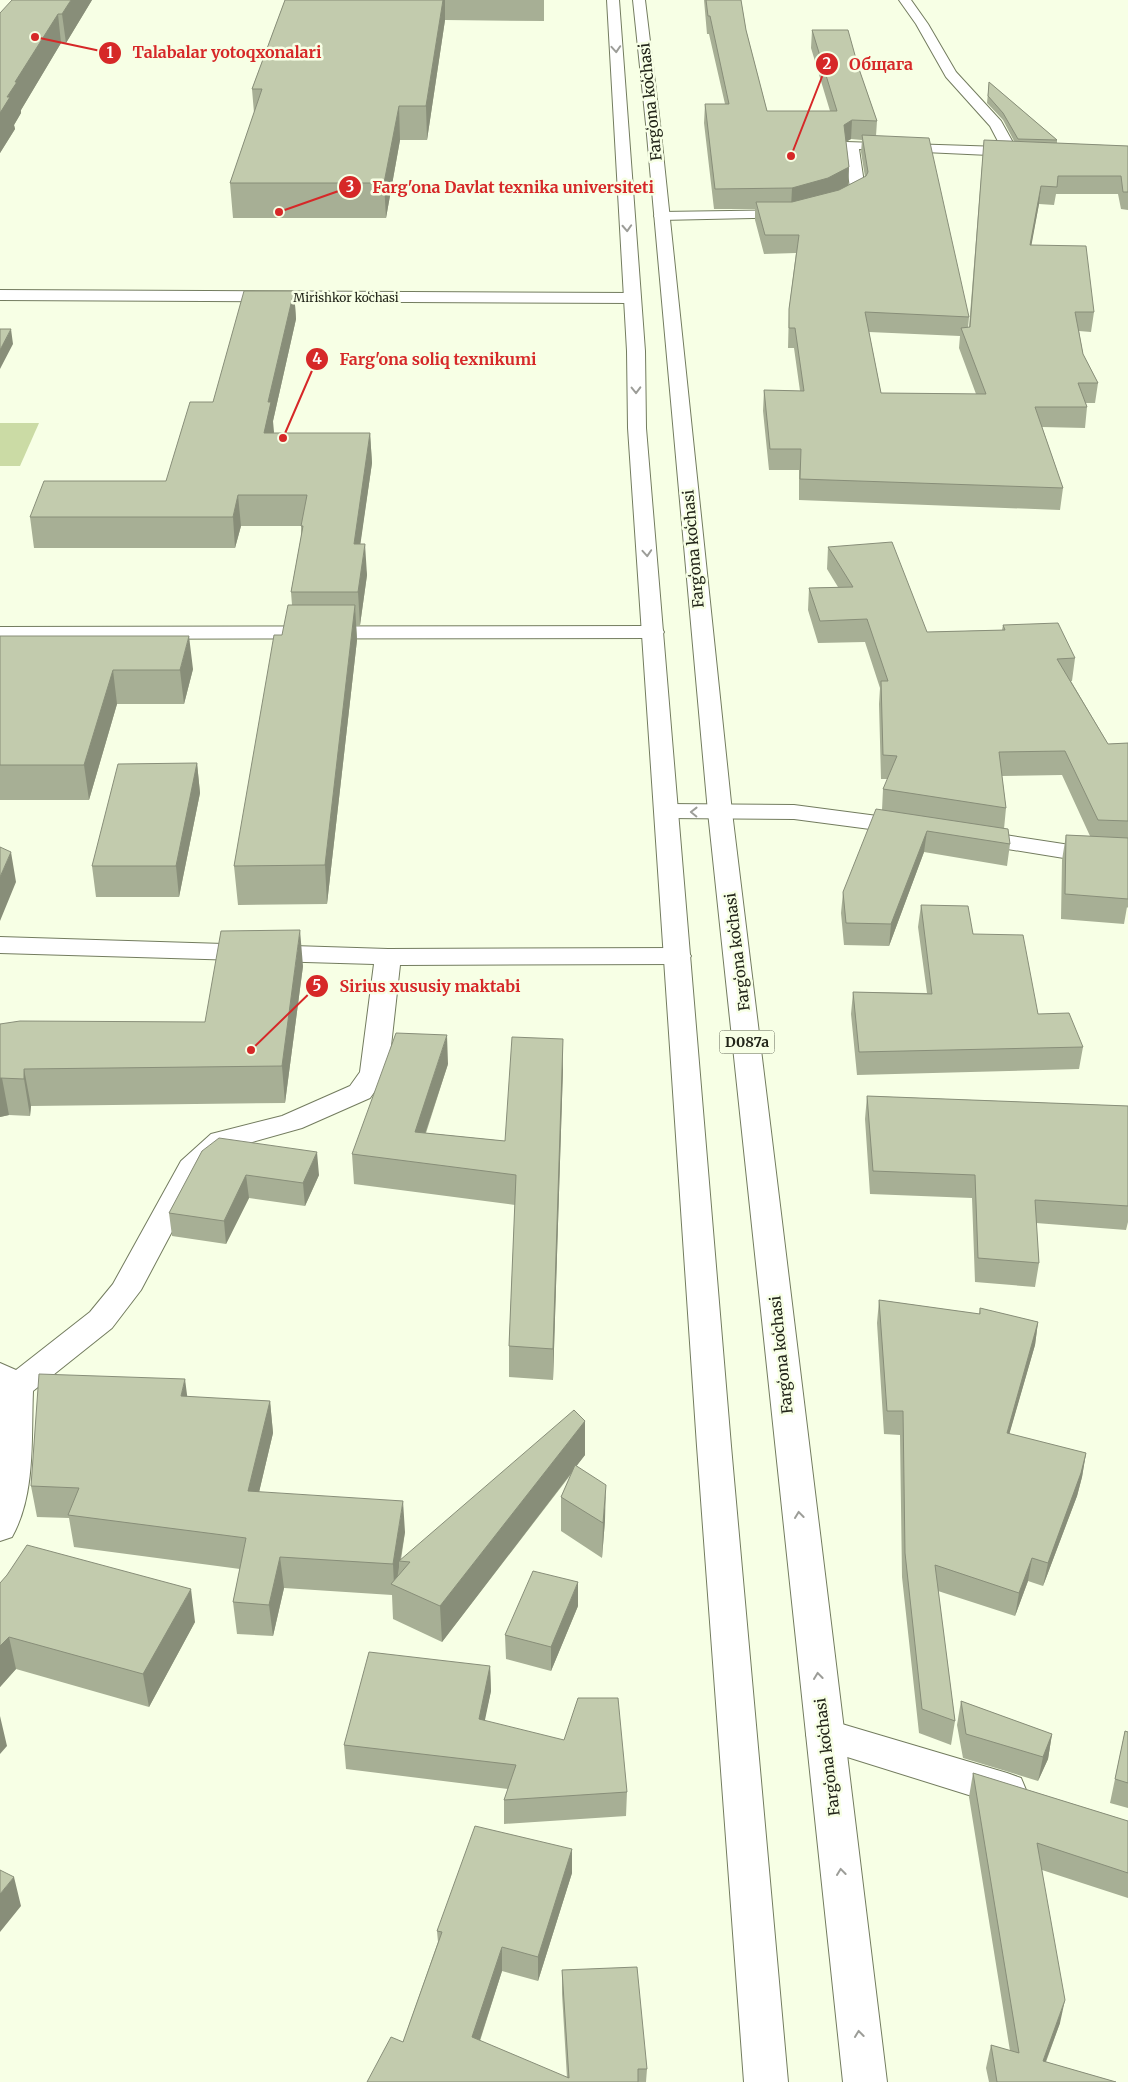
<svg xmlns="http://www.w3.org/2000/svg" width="1128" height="2082" viewBox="0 0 1128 2082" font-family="Merriweather,serif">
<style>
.green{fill:#cbdba5}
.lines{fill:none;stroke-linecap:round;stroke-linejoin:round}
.minor-casing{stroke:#737c5f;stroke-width:2}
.major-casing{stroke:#737c5f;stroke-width:2}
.minor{fill:#fff;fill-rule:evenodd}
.major{fill:#fff;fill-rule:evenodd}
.wall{fill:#a7af95;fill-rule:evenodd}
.shaded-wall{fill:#888e79}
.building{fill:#c2cbad;stroke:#888e79}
.oneway{stroke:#9c9d98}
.labels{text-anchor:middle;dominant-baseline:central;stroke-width:5;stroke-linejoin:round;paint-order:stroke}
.far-street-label{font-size:12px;fill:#222519;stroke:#f7ffe5}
.shield{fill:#f7ffe5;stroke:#626656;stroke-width:1}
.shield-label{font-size:14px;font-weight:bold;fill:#222519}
.street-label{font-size:15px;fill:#222519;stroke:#f7ffe5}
.leader{fill:none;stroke:#d62828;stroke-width:2}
.callout-dot{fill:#d62828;stroke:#f7ffe5;stroke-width:2}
.mark-label{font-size:15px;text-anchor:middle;font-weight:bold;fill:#fff}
.callout-label{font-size:16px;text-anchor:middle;font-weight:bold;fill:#d62828;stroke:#f7ffe5;stroke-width:5;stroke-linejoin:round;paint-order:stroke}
</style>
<rect width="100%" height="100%" fill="#f7ffe5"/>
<path class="green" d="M0 423H39L20 466H0Z"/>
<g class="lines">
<defs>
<path id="minor" d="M899 0H911L928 24 956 72 1001 121 1016 148 1027 149 1029 152 1022 156H1011L859 149 865 190 863 193 837 206H827L825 203 827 200 850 188 844 145 846 142 1001 147 990 126 946 77 916 24Z
M793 210 798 211 800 214 798 217 661 220 656 219 654 216 656 213 661 212Z
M0 290 631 293 637 295 639 298 637 301 631 303 0 300Z
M653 626 661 627 664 632 661 637 653 638 0 639V627Z
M667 804 794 805 908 820 917 822 920 827 917 832 908 834 794 819 667 818 659 816 655 811 659 806Z
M973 830 1070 845 1128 847V861L1070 859 964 842 961 837 964 832Z
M0 937 388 949 678 948 687 950 691 956 687 962 678 964 400 965 388 1073 370 1098 302 1128 231 1148 203 1173 141 1290 112 1328 33 1391C31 1438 36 1494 12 1537L0 1541V1363L16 1370 90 1312 113 1284 181 1161 211 1134 282 1116 350 1086 360 1072 374 964 0 953Z
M825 1719 1007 1773 1021 1778 1026 1790 1021 1802 1007 1807 812 1746 806 1735 812 1724Z"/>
<path id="major" d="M607 0H619L645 351 646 428 731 1446 788 2082H744L697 1446 628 428 627 351Z
M633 0H645L660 124 732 812 887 2082H843L708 812 646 124Z"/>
</defs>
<use href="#minor" class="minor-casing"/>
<use href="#major" class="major-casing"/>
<use href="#minor" class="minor"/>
<use href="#major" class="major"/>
</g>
<path class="wall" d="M92 0 66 43H61L21 110V113L14 125 15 129 0 153V13Z
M285 0H544V21L445 20 427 140H400L386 218H233L230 183 254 113 252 89Z
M704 0H741L746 30 767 111H830L811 48 812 30 858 66 877 121 876 136 969 317 968 328 969 327 984 140 1014 141 1003 120 987 103 989 82 1057 140V143L1128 146V210L1121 209 1118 194H1056L1054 205 1039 204 1031 245 1094 312 1091 332 1079 331 1083 354 1098 383 1095 403H1086L1087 407 1085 428 1042 427 1063 488 1060 510 799 500V470H769L763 411 764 390 800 391 794 348H788L789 309 796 253 764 254 755 220V209H714L704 123 705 104H725L709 34H707ZM851 139 862 140 861 152 865 177 848 185 849 167 846 142ZM869 332 960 336 959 348 976 394 881 393Z
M294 291 296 319 273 421V433H370L372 463 360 544 367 575 360 625H356L357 640 327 904 238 905 234 866 282 635 292 605 291 592 301 537V526H241L235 548H34L30 517 166 481 213 402Z
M828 547 927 632 1002 630 1003 625 1075 658 1072 681H1071L1108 744 1128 743V908L1127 907 1124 924 1061 919 1062 860 1066 835 1090 836 1062 775 1002 776 1006 808 1004 829 1010 844 1007 866 924 852 889 946 844 945 841 913 843 892 882 810 883 789 888 779H881L879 704 880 688 865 642 818 643 808 610 809 588 838 587 827 569Z
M0 636 193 669 184 704H117L89 800H0Z
M197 763 200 793 179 897H96L92 866Z
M921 905 973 934 1038 1014 1083 1047 1079 1069 857 1075 851 1014 853 992 927 993 918 927Z
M303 966 285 1103 31 1106 30 1116 9 1115 0 1117V1024L205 1022Z
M448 1064 426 1133 505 1141 563 1068 553 1380 509 1377V1346L515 1205 354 1184 352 1154Z
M867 1096 1128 1106V1222L1126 1230 1036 1223 1039 1263 1035 1287 975 1282 972 1198 870 1194 865 1119Z
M202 1151 319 1175 305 1206 249 1198 226 1244 172 1236 169 1213Z
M879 1300 979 1314 980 1308 1038 1322 1035 1345 1009 1434 1086 1453 1082 1477 1077 1496 1043 1586 1028 1581 1015 1616 938 1591 955 1721 951 1745 919 1733 902 1577 900 1435 884 1434 877 1323Z
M188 1397 270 1401 273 1433 259 1492 405 1532 401 1560 585 1421V1455L576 1466 605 1520 602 1558 561 1531V1497L572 1473 442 1642 393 1619 392 1595 284 1588 273 1636 237 1634 233 1602 240 1569 74 1547 69 1518 37 1517 31 1486Z
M0 1583 195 1622 149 1707 16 1669 0 1687Z
M578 1606 551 1671 506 1659 505 1635Z
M490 1666 491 1691 484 1721 627 1792 626 1816 504 1824V1800L508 1789 346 1769 344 1745Z
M961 1701 1052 1734 1048 1759 1038 1781 963 1758 957 1725Z
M1125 1731 1128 1732V1808L1110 1803Z
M973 1773 1128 1821V1898L1042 1870 1060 2023 1046 2062 1116 2082H989L986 2068 991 2045 1010 2051 969 1797Z
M572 1849V1873L538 1981 502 1971 480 2041 567 2078 562 1994V1970L647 2069 646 2082H367L403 2042 438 1942 437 1931Z"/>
<path class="shaded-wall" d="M71 0H92L66 43 62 14Z
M443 0H445V20L427 140 426 106Z
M58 14 61 43 21 110V113L14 125 15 129 0 153V113L15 82Z
M399 106 400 140 386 218 384 183Z
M852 120 851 139 842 144 844 125Z
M849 167 848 187 791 208 792 188Z
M1041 186 1039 204 1028 264 1030 245Z
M294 291 296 319 273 421 274 432 267 463 264 433 268 402Z
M11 329 13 344 0 369V350Z
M370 433 372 463 356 575 354 544Z
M238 495 241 526 235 548 233 517Z
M365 544 367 575 360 625 358 592Z
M355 605 357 640 327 904 325 865Z
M189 636 193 669 184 704 180 670Z
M113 670 117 704 89 800 84 765Z
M197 763 200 793 179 897 176 866Z
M927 831 924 852 889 946 891 924Z
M11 852 16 882 0 921V877Z
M300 930 303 966 285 1103 282 1066Z
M447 1035 448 1064 416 1161 415 1132Z
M563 1039V1068L553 1380V1349Z
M24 1069 31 1106 30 1116 24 1079Z
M0 1078H2L9 1115 0 1117Z
M317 1152 319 1175 305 1206 303 1183Z
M246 1175 249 1198 226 1244 224 1221Z
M1038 1322 1035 1345 1003 1456 1007 1433Z
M185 1379 189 1410 181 1396Z
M270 1401 273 1433 252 1522 248 1491Z
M585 1421V1455L442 1642 440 1606Z
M1086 1453 1082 1477 1077 1496 1043 1586 1048 1563Z
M606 1485 605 1520 602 1558 603 1523Z
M403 1501 405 1532 400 1561H399V1567L396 1586 394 1585 393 1564Z
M280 1557 284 1588 273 1636 269 1605Z
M1032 1558 1028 1581 1015 1616 1019 1593Z
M578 1582V1606L551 1671V1647Z
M191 1589 195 1622 149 1707 143 1674Z
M9 1637 16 1669 0 1687V1646Z
M490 1666 491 1691 480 1744 479 1719Z
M0 1716 7 1746 0 1754Z
M1052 1734 1048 1759 1038 1781 1043 1757Z
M572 1849V1873L538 1981V1957Z
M14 1877 21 1906 0 1932V1894Z
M502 1947V1971L473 2061 472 2037Z
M1065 2000 1060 2023 1038 2082 1043 2061Z"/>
<path class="building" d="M12 0H71L62 14H58L15 82H17L7 97H10L0 113V13Z
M285 0H443L426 106H399L384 183H230L262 89H252Z
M706 0H741L746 30 767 111H837L812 30H848L858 66 877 121 852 120 844 125 849 167 828 178 792 188 715 189 705 104H729L710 16H708Z
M989 82 1057 140 1018 139 1003 113 988 96Z
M862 135 929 138 969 317 865 312 881 393 986 394 961 328 970 327 984 140 1128 146V192H1123L1121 176H1058L1057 187 1041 186 1030 245 1086 246 1094 312H1075L1083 354 1098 383H1078L1087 407H1035L1063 488 800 479 801 449H770L764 390 804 391 795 328H789V309L799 235H765L756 202H792L839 190 866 176 868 172Z
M244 291H294L268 402H271L264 433H370L354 544H365L358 592H291L303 526H301L307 495H238L233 517H30L44 481H166L190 402H213Z
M0 329H11L0 350Z
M892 542 927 632 1005 630 1003 625 1058 623 1075 658 1057 659 1108 744 1128 743V821L1098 820 1065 751 999 752 1006 808 883 789 897 756 883 755 881 681H888L867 619 820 621 809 588 853 587 828 547Z
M288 605H355L325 865 234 866 274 635H282Z
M0 636H189L180 670H113L84 765H0Z
M197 763 176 866H92L118 764Z
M876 809 1008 829 1010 844 927 831 891 924 846 923 843 892Z
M1066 835 1128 838V899L1065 894Z
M0 847 11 852 0 877Z
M921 905 968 906 973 934 1023 935 1038 1014 1069 1013 1083 1047 859 1052 853 992 932 994Z
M300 930 282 1066 24 1069V1079L0 1078V1024L20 1021 205 1022 221 931Z
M396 1033 447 1035 415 1132 505 1141 512 1037 563 1039 553 1349 509 1346 516 1175 352 1154Z
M867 1096 1128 1106V1206L1035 1200 1039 1263 978 1258 975 1175 873 1171Z
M219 1138 317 1152 303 1183 246 1175 224 1221 169 1213 202 1151Z
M879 1300 980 1314V1308L1038 1322 1007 1433 1086 1453 1081 1473 1048 1563 1032 1558 1019 1593 935 1565 955 1721 922 1709 905 1553 903 1411H887Z
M39 1374 185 1379 181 1396 270 1401 248 1491 403 1501 393 1564 280 1557 269 1605 233 1602 246 1538 68 1515 79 1488 31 1486Z
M574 1410 585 1421 440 1606 391 1584 410 1562 399 1561Z
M575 1465 606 1485 603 1523 561 1497Z
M27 1545 191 1589 143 1674 9 1637 0 1646V1583L7 1575Z
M533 1571 578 1582 551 1647 505 1635Z
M369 1652 490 1666 479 1719 564 1740 578 1698H618L627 1792 504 1800 516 1765 344 1745Z
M961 1701 1052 1734 1043 1757 966 1734Z
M1125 1731 1128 1732V1783L1115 1779Z
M973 1773 1128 1821V1873L1037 1843 1065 2000 1043 2061 1116 2082H997L991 2045 1019 2053Z
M475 1826 572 1849 538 1957 502 1947 472 2037 569 2078 562 1970 637 1967 647 2069H638V2082H367L391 2037 403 2042 442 1932 437 1931Z
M0 1870 14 1877 0 1894Z"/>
<defs><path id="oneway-chevron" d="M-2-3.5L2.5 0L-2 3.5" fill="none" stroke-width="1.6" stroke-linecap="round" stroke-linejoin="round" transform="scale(1.25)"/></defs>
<g class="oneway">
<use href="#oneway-chevron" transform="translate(616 49) rotate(86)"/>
<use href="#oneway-chevron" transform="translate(627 228) rotate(87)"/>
<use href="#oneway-chevron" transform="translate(636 390) rotate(89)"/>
<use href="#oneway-chevron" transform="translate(647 553) rotate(86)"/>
<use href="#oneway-chevron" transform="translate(694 812) rotate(-179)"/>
<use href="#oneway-chevron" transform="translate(799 1515) rotate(-97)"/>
<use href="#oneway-chevron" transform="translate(818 1676) rotate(-97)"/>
<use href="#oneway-chevron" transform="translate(841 1872) rotate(-97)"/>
<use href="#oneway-chevron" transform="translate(859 2034) rotate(-97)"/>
</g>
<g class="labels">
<g class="far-street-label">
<text x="346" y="297">Mirishkor koʻchasi</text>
</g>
<rect class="shield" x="719.5" y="1030.5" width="55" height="23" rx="4"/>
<g class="shield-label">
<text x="747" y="1042">D087a</text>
</g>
<g class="street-label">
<text transform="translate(650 102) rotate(-96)">Fargʻona koʻchasi</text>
<text transform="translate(693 549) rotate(-95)">Fargʻona koʻchasi</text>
<text transform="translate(737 952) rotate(-97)">Fargʻona koʻchasi</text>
<text transform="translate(781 1355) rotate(-96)">Fargʻona koʻchasi</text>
<text transform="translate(827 1757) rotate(-97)">Fargʻona koʻchasi</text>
</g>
</g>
<path class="leader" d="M35 37L110 53M791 156L827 64M279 212L350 187M283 438L317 359M251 1050L317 986"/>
<g class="callout-dot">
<circle cx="35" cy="37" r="5"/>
<circle cx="791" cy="156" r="5"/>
<circle cx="279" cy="212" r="5"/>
<circle cx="283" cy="438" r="5"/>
<circle cx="251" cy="1050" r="5"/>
<circle cx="110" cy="53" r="12"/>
<circle cx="827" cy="64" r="12"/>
<circle cx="350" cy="187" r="12"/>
<circle cx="317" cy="359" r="12"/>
<circle cx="317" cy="986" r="12"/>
</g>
<g class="mark-label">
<text x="110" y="58">1</text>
<text x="827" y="69">2</text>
<text x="350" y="192">3</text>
<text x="317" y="364">4</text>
<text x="317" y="991">5</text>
</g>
<g class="callout-label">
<text x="227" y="58">Talabalar yotoqxonalari</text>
<text x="881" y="70">Общага</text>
<text x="513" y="193">Farg'ona Davlat texnika universiteti</text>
<text x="438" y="365">Farg'ona soliq texnikumi</text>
<text x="430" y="992">Sirius xususiy maktabi</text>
</g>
</svg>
